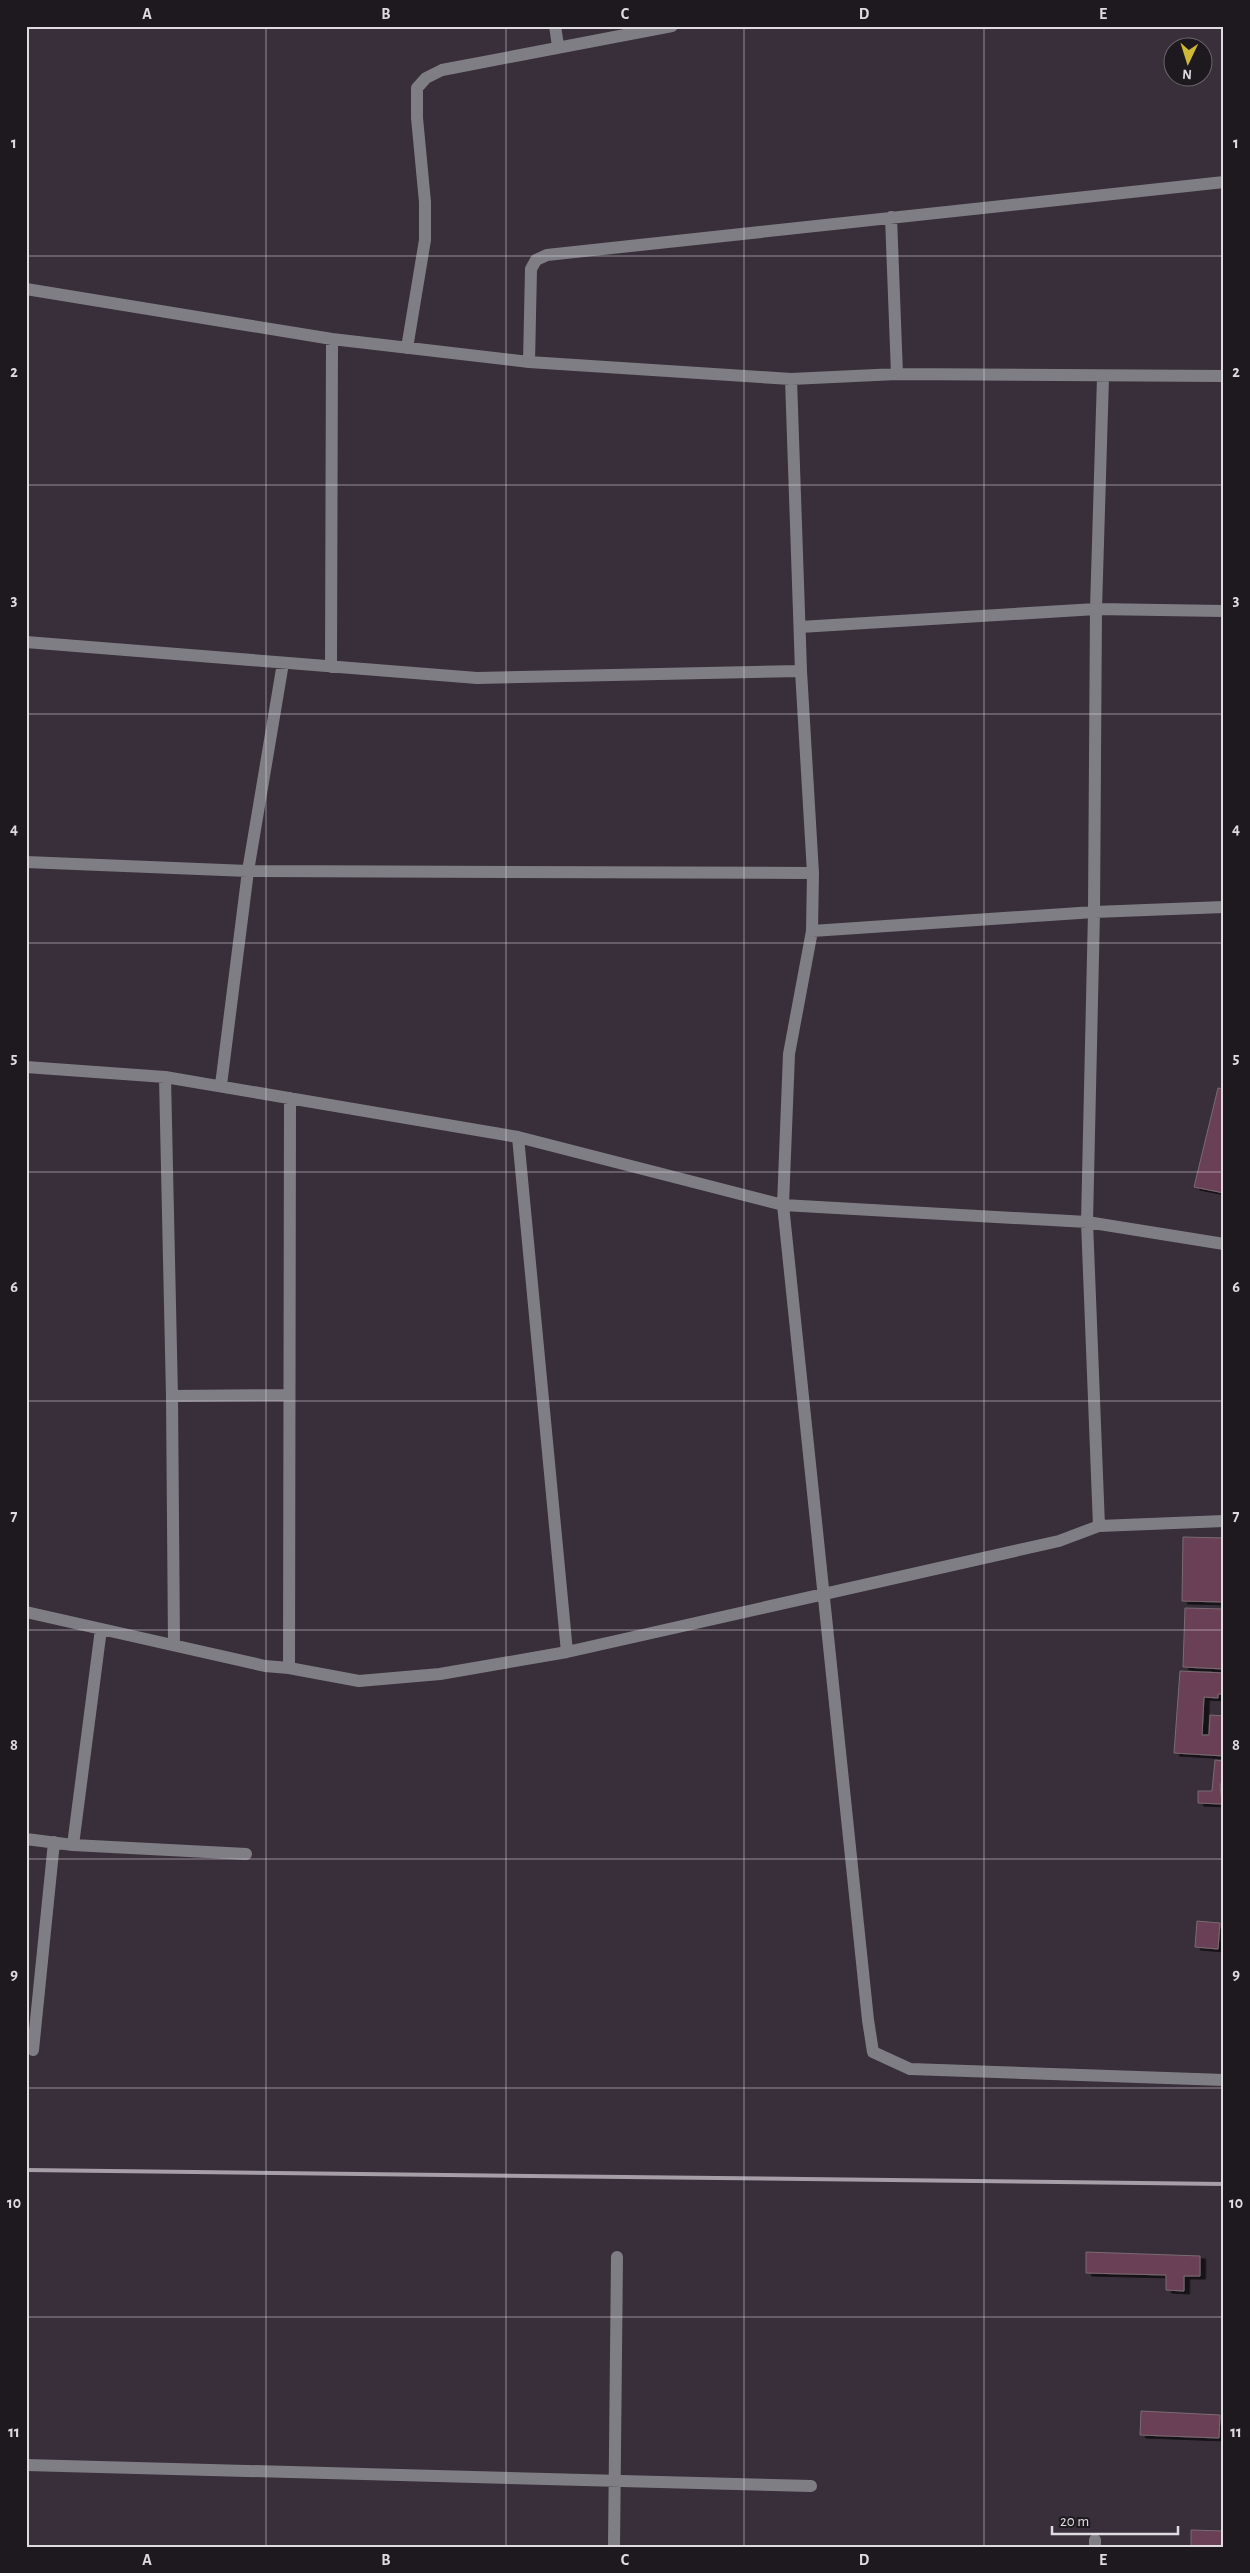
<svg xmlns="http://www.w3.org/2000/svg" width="1250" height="2573" viewBox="0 0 1250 2573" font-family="'Alegreya Sans',sans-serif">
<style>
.building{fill:#693f54;stroke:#7b6b72;filter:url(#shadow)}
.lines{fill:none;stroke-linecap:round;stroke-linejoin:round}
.minor{stroke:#807e85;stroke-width:12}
.rail{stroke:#a69fa7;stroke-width:4}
.grid{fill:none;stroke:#e0dae1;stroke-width:1;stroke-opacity:0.55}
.neatline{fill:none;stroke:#e0dae1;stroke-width:2}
.grid-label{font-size:16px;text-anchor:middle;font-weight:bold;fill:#e0dae1}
</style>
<defs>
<filter id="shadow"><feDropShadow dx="5.5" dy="3" stdDeviation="0" flood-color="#0009"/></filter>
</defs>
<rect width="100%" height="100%" fill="#382f3a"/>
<path class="building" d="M1218 1088 1224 1089V1193L1194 1187Z
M1183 1537 1224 1538 1223 1602 1182 1601Z
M1185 1608 1224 1609V1669L1183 1667Z
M1180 1671 1224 1673V1694H1218V1698L1204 1697 1202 1735H1209L1210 1715 1224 1716V1756L1174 1753Z
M1215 1760 1224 1761V1784H1220L1222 1804 1198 1803V1791H1212Z
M1197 1921 1220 1923 1218 1949 1195 1947Z
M1086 2252 1200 2256V2276H1184V2291L1166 2290V2275L1086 2273Z
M1141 2411 1220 2415 1219 2438 1140 2435Z
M1191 2530 1224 2531V2547H1191Z"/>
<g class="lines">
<path class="minor" d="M555 26 558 46
M891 217 897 374
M26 289 332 339 529 362 791 379 897 374 1224 376
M407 348 425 240V202L417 118V88L426 78 442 70 672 26
M529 362 531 269 536 260 547 255 1224 182
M791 379 801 671 813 873 812 931 789 1054 783 1205 868 2020 873 2052 910 2069 1224 2080
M800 627 1096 609 1224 611
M26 642 477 678 801 671
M331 667 332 339
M26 862 248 871 813 873
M812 931 1094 912 1224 907
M26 1067 165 1077 518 1137 783 1205 1087 1222 1224 1244
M165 1077 172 1396 174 1645
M221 1085 248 871 283 663
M518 1137 567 1652
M172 1396 289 1395
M1099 1526 1087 1222 1094 912 1096 609 1103 377
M26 1612 265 1666 289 1668 359 1681 440 1674 567 1652 1059 1541 1099 1526 1224 1521
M289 1668 290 1098
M26 1839 73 1845 246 1854
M73 1845 101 1629
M33 2050 54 1842
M26 2465 811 2486
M614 2547 617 2257
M1095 2547V2540"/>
<path class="rail" d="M26 2170 1224 2184"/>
</g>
<path class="grid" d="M266 26V2547M506 26V2547M744 26V2547M984 26V2547M26 256H1224M26 485H1224M26 714H1224M26 943H1224M26 1172H1224M26 1401H1224M26 1630H1224M26 1859H1224M26 2088H1224M26 2317H1224"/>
<rect width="1250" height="2573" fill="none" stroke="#1d191e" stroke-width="55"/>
<g transform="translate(1188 62) rotate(184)"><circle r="24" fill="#1d191e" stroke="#6b666c"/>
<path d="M0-4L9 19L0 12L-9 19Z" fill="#ceb837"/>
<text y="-8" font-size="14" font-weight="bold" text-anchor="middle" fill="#e0dae1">N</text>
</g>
<path d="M1052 2526v8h126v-8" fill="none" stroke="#e0dae1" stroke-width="2.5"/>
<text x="1060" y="2526" font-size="15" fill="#e0dae1" stroke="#1d191e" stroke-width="4" paint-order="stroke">20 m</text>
<rect x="28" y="28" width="1194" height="2518" class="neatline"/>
<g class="grid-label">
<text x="147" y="19">A</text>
<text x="386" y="19">B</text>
<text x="625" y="19">C</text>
<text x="864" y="19">D</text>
<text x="1103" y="19">E</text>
<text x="14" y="148">1</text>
<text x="1236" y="148">1</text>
<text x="14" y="377">2</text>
<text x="1236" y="377">2</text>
<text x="14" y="605">3</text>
<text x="1236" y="605">3</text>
<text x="14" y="834">4</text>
<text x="1236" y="834">4</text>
<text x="14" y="1063">5</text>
<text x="1236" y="1063">5</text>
<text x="14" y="1292">6</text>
<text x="1236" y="1292">6</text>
<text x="14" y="1521">7</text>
<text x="1236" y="1521">7</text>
<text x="14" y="1750">8</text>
<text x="1236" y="1750">8</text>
<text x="14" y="1979">9</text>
<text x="1236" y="1979">9</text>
<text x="14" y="2208">10</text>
<text x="1236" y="2208">10</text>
<text x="14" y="2437">11</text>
<text x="1236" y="2437">11</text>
<text x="147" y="2565">A</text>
<text x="386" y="2565">B</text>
<text x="625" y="2565">C</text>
<text x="864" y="2565">D</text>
<text x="1103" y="2565">E</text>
</g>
</svg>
